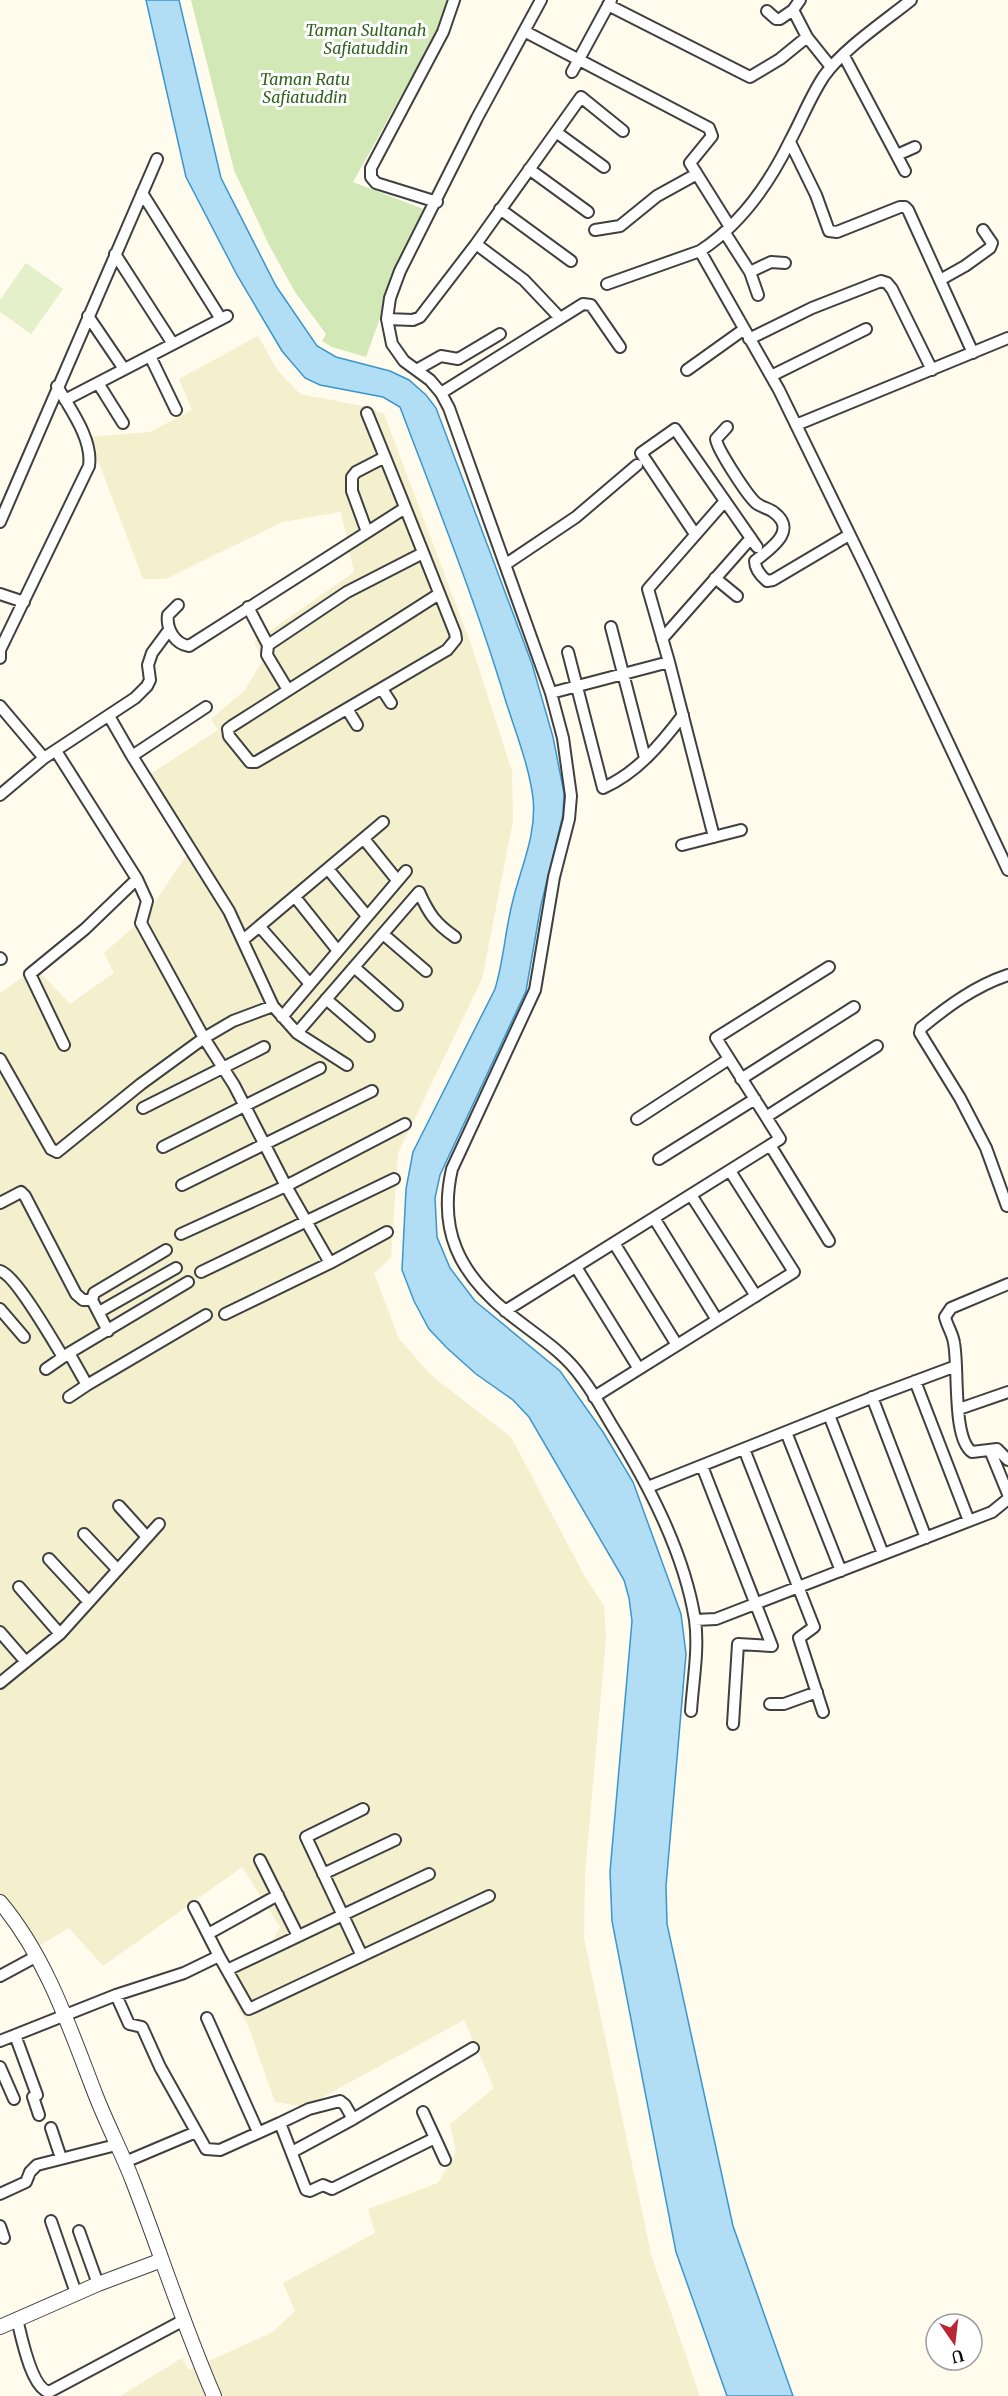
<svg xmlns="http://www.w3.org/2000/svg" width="1008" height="2396" viewBox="0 0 1008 2396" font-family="Merriweather,serif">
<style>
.farmland{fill:#f4efcd}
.green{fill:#d2e8b7}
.pitch{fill:#e4f0c9}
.water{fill:#b2def5;stroke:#3a96cb;stroke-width:1.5}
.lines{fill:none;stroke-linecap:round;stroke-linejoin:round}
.minor-casing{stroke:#404040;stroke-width:14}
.tertiary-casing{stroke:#404040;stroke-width:16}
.minor{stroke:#fff;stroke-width:10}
.tertiary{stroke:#fff;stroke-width:14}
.labels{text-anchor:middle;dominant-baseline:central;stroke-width:6;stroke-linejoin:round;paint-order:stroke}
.park-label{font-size:16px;font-style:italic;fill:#2f631e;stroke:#fff}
</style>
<rect width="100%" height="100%" fill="#fffbed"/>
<path class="farmland" d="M258 336 278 371 300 394 363 406 384 414 472 647 512 771 513 821 482 979 398 1153 391 1258 374 1273 399 1339 432 1376 511 1437 584 1575 604 1606 606 1638 585 1874 584 1938 652 2258 700 2396H120L182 2358 189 2370 273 2332 295 2311 283 2283 375 2233 368 2209 438 2183 456 2152 450 2124 494 2088 464 2020 312 2103 314 2108 275 2102 249 2028 223 1979 266 1951 280 1927 242 1867 103 1966 69 1928 37 1947 0 1898V993L36 968 70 1004 114 973 104 953 144 918 188 853 143 779 218 730 211 719 244 691 263 660 254 642 354 572 341 512 282 522 166 579H143L89 437 150 432 192 410 179 379Z"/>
<path class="green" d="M191 0H450L442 22 353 182 426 210 397 271 366 357 332 347 322 341 326 334 295 292 269 245 234 170Z"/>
<path class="pitch" d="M26 263 63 289 31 334 0 312V300Z"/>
<path class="water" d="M146 0H179L221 178 276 286 317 346 336 357 390 371 409 380 426 395 436 408 532 664 553 737 564 793 563 815 541 905 526 991 440 1175 435 1198 437 1237 450 1268 475 1301 560 1371 603 1432 633 1482 681 1614 686 1654 666 1886 667 1924 733 2226 793 2396H727L676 2252 612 1921 610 1872 632 1621 629 1598 624 1580 529 1417 513 1400 476 1374 447 1348 429 1329 414 1301 402 1270 406 1189 413 1152 495 989C504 960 505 930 513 900 521 867 537 834 533 798 529 766 516 733 506 702 476 602 437 505 400 407L383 397 320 385 305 378 282 351 237 275 186 177Z"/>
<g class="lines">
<defs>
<path id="minor" d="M541 0 477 118 400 271 390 298 387 319 392 344 404 361 430 380 441 393 449 408 551 693 563 738 571 796 569 819 554 877 535 990 452 1169C438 1230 459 1273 507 1312 532 1333 563 1350 582 1378 593 1392 602 1409 611 1424 647 1482 684 1551 695 1620 699 1649 693 1681 691 1711
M800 0 793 10 807 37 831 67
M911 0C885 21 843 49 824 76 810 97 802 119 790 141 769 184 740 225 700 251L779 390 867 570 1008 870
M608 5 750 77 780 59 807 37
M767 11 776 19H780L793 10
M524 31 709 128 712 136 690 163 730 227
M844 56 905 171
M572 72 611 0
M556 132 604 167
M790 142 816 195 829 231 837 232 900 207H905L908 210 973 353
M897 155 915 147
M529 169 588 212
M142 193 221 319
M437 202 376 183 371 177V168L443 32 454 0
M500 209 571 261
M595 230 620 226 657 196 695 175
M725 233 750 272 758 295
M476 244 524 280 560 318
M115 254 173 344
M750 272 771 262 785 263
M940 280 965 266 990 248 992 243 983 230
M607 284 700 251
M88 316 124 369
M387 319 413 320 420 317 476 244 581 97 623 131
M749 339 812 308 881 281 887 283 892 289 932 370
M150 356 176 410
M418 369 441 356 458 359 500 334
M687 370 743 330
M771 376 866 329
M98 383 123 423
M441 393 583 304 591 305 620 347
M65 400 227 316
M367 413C397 486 426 560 455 633L456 639 447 650 256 762H250L229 736 228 729 232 726 439 594
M796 425 1008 338
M727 427 716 439C717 449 747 495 756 503 761 507 767 508 772 511 800 530 770 549 755 561 755 569 761 576 767 581L773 580 849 535
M0 522 157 159
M367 532 352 491V477L356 472 385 457
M695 534 641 453 675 429 757 547
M506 564 576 517 637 465
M715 578 737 596
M0 594 24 602
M178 605 168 615C166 629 175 644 189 646L405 508
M248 607 268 645
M611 627 645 758
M662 639 751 538
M568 652 603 788C637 773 661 744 683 715
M0 658V650L89 466C93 439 70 409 57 386
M382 689 391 703
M288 690 267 655 268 645 347 592 423 553
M551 693 669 662
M0 706 44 758
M347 709 357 725
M109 716 132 756 229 911 273 1006 297 1033 347 1065
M56 751 137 879 147 901 141 923 204 1038 234 1085 286 1186 330 1263
M132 756 206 707
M0 795 44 758 135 698 147 686 150 680 148 665 152 653 169 630
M714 837 669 662 648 589 725 501
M364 839 397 880
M682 845 741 830
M328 869 367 916
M295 897 338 951
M260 927 310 984
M383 934 426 971
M243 940 383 822
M0 958 1 959
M354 967 397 1005
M326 999 369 1036
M282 1017 406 871
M297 1033 419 892C429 914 435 923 455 937
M64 1045 30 974 85 929 137 879
M0 1059 51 1149 57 1152 141 1084 204 1038 233 1021 273 1006
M741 1079 854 1007
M143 1108 264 1047
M766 1117 877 1046
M637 1119 729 1059
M770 1145 829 1241
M163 1147 320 1068
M659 1159 755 1099
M182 1185 372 1091
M691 1195 756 1296
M0 1203 21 1192 25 1196 76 1294 83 1300H92
M1007 1206 986 1148 960 1098 920 1033 921 1028C948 1006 975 986 1008 975
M654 1218 717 1320
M181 1234 286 1186 405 1124
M614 1243 677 1345
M576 1267 639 1369
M0 1271C15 1274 53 1341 63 1357
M201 1272 394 1179
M1008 1284 951 1308 945 1317C947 1326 953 1334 954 1343 959 1368 952 1438 972 1452L997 1449 1008 1460
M0 1309 24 1337
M505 1311 780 1139 716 1038 829 967
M99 1312 176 1268
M225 1314 330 1263 387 1232
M108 1331 92 1300 94 1293 166 1250
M69 1353 87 1385 206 1315
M46 1369 69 1353 188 1282
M915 1381 969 1521
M69 1397 87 1385
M594 1397 794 1272 730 1171
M872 1397 926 1538
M959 1409 1008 1392
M829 1415 883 1554
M786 1432 841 1571
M744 1449 814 1627 799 1638 823 1712
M992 1455 1008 1494
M702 1466 772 1646 738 1644 733 1724
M648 1487 881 1394 956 1366
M119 1506 147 1537
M84 1534 117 1569
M49 1559 88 1601
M19 1587 60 1634
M695 1620 716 1619 992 1512 1008 1499
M0 1632 26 1662
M0 1683 60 1634 159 1524
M770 1704H784L817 1692
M260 1860 298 1936
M323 1874 395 1840
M208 1934 278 1895
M219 1956 249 2009 489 1896
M362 1956 306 1837 363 1809
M227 1970 429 1874
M0 1976 37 1956
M116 1995 129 2024 142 2027 160 2067 206 2149 220 2150 280 2123 306 2190 310 2191 323 2185 332 2189 435 2138 445 2160
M207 2018 258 2132
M15 2035 37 2095 33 2097 39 2115
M0 2041 116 1995 184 1973 219 1956 194 1907
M0 2067 14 2099
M423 2112 435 2138
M280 2123 309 2109 340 2101 345 2105 353 2119 473 2048
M51 2128 61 2158
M292 2152 353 2119
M125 2162 196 2132
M0 2194 26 2182 30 2172 37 2165 116 2145
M51 2221 76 2293
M0 2226 4 2238
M79 2231 98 2284
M17 2319C21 2335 31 2388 49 2392L184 2320"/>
<path id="tertiary" d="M0 1902C47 1958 70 2029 96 2096 107 2124 121 2151 132 2179 160 2251 183 2325 214 2396
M0 2327 98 2284 162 2260"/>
</defs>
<use href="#minor" class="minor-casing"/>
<use href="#tertiary" class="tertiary-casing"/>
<use href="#minor" class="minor"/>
<use href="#tertiary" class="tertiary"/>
</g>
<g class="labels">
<g class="park-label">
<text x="366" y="30">Taman Sultanah<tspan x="366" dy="18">Safiatuddin</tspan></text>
<text x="305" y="79">Taman Ratu<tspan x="305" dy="18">Safiatuddin</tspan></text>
</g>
</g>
<g transform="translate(954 2342) rotate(166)"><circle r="28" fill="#ffffff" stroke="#9e9e9e" stroke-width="1.5"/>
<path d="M0-4.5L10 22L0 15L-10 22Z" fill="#bb2633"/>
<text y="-9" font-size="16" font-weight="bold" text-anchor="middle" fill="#0d0d0d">U</text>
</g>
</svg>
